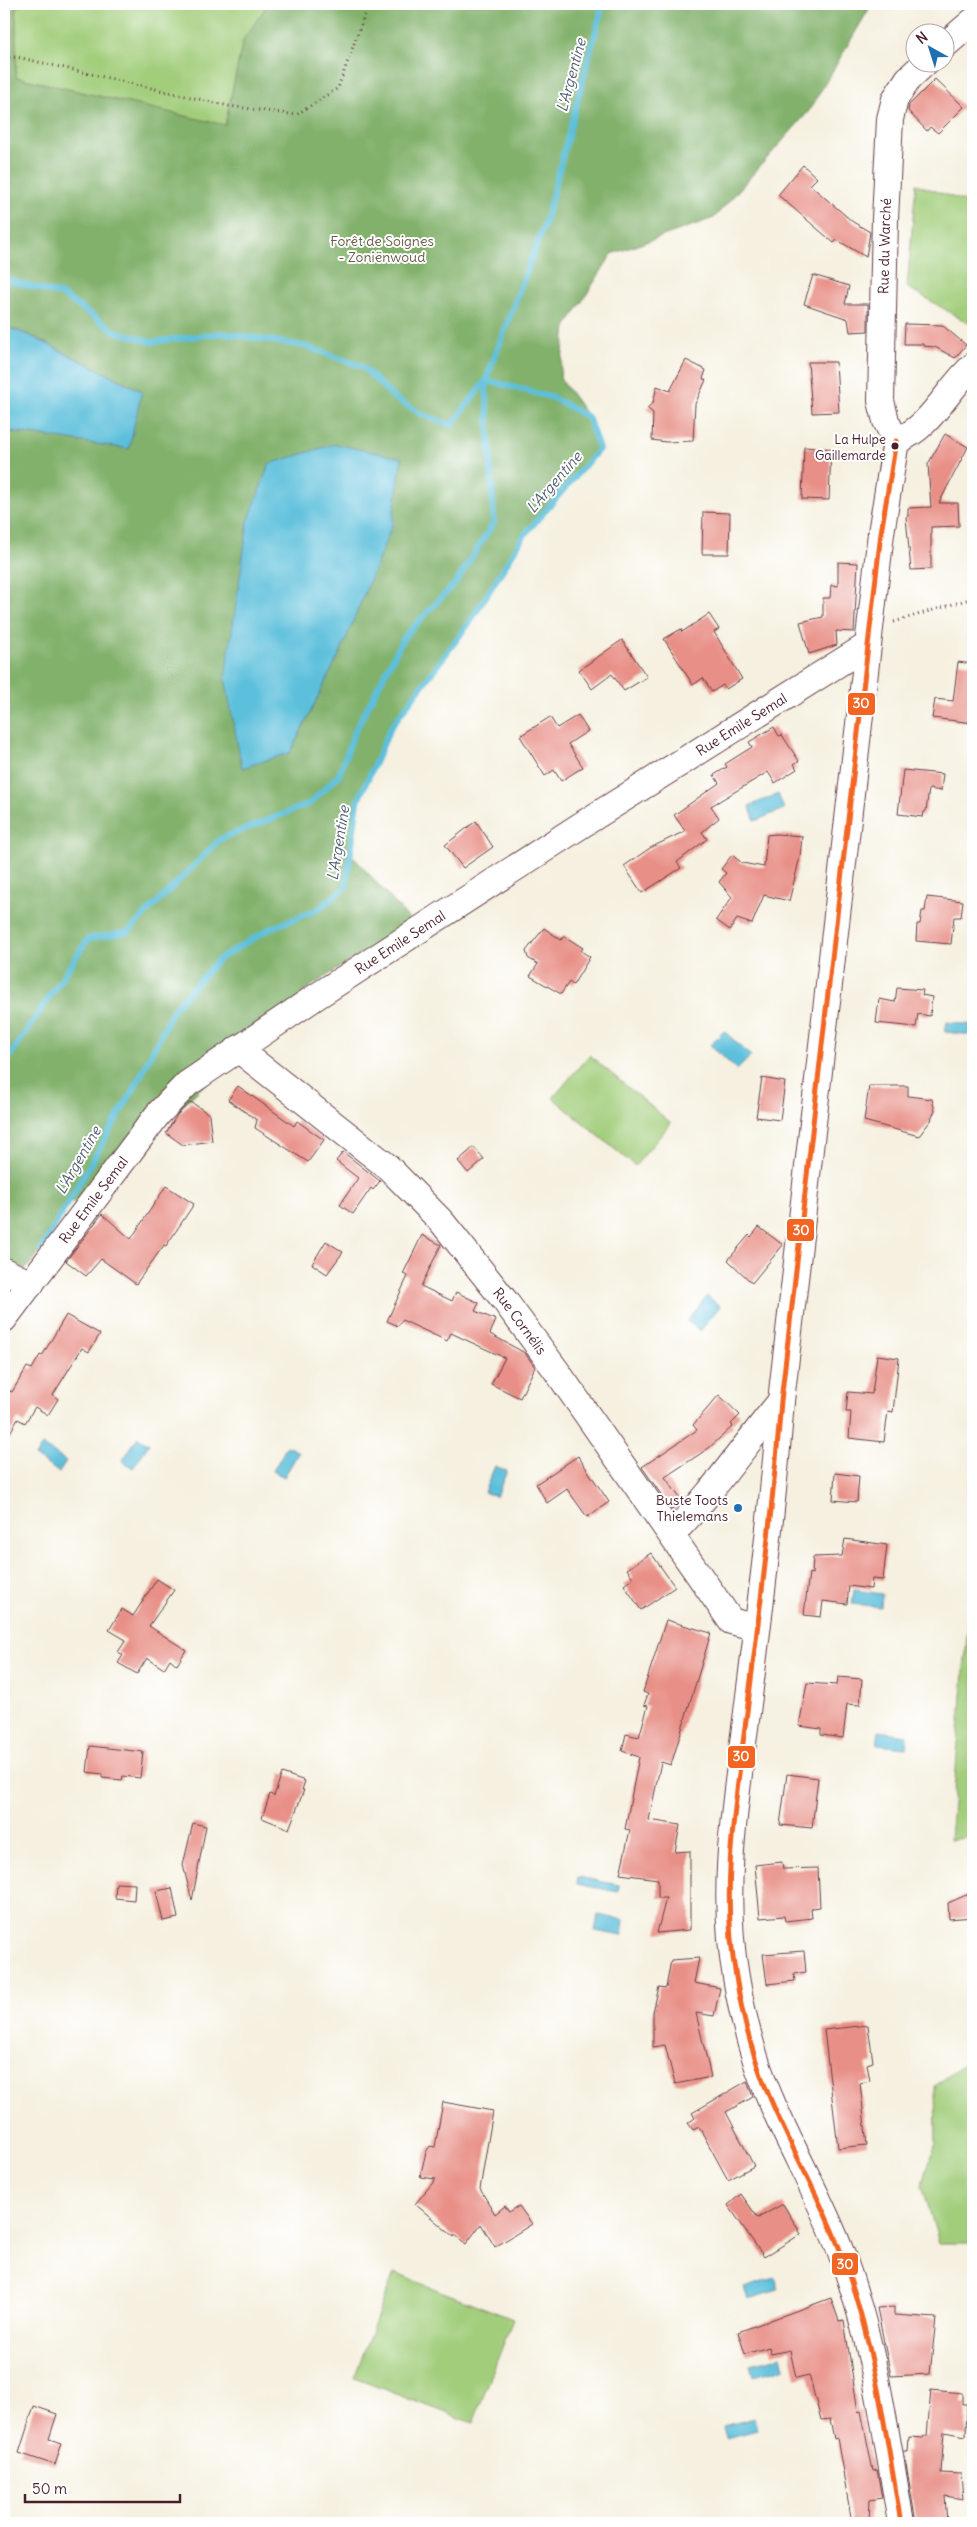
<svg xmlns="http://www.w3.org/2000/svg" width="977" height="2527" viewBox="0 0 977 2527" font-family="Delius,sans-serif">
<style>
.green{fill:#a2ce7b;stroke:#767653}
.forest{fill:#81b16b;stroke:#66684b}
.water{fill:#5cbfdb;stroke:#536f83}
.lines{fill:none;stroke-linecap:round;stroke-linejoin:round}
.stream{stroke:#5cbfdb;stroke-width:6}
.building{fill:#e89087}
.minor-casing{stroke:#643e46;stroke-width:28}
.path{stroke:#643e46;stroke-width:3;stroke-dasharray:1 4;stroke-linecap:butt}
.minor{stroke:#fff;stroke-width:26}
.bus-1-casing{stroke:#fff;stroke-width:9}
.bus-1{stroke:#f26522;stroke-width:5}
.bus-dot{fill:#4a1f2b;stroke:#fff;stroke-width:2}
.poi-dot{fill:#1f6fb2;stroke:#fff;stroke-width:2}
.labels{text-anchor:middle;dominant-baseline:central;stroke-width:4;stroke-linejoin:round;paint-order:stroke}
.bus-label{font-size:13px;fill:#4a1f2b;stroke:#fff;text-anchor:end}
.park-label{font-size:14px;fill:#695c47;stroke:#fff}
.street-label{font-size:14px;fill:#4a1f2b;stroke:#fff}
.poi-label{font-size:14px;fill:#4a1f2b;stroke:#fff;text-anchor:end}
.water-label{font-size:15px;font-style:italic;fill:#515f71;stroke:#fff}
.line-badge{stroke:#fff;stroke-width:2}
.badge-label{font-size:14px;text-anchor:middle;font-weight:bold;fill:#fff}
</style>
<rect width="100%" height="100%" fill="#fff"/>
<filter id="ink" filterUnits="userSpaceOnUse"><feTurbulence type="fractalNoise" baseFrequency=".02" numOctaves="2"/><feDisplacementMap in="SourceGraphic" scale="10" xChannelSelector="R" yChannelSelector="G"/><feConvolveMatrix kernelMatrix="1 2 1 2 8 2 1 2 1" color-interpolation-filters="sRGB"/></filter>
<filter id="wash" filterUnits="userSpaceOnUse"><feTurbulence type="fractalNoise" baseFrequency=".0096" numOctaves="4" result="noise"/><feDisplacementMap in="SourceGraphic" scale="20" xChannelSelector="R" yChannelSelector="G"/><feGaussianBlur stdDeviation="1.12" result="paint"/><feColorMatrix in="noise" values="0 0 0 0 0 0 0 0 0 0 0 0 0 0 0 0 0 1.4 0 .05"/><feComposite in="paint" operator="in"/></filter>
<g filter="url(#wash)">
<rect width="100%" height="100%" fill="#f5f0df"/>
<path class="green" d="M24 4H268L243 41 225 126 16 77V7Z
M916 184 966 202 973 210V326L907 287Z
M589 1055 671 1123 635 1166 553 1098Z
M973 1564V1837L950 1840Z
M973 2057V2243H939L922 2185 936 2143 935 2086Z
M394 2273 513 2319 473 2423 354 2378Z"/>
<path class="forest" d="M4 4H24L16 7V77L225 125 243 40 268 4H872L809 111 714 218 612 254 566 327 560 378 588 417 599 449 526 534 470 622 391 727 358 801 351 854 411 921 307 989 77 1204 69 1200 39 1253 25 1270 4 1259V430L20 434 142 391 31 336 4 326Z"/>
<path class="water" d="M4 326 31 336 142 391 129 449 4 430Z
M335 444 402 458 392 526 341 651 290 753 242 768 225 678 248 522 269 464Z
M778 794 784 809 755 821 749 806Z
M947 1022 973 1025V1035L945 1032Z
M724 1031 751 1056 737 1070 710 1045Z
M707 1296 720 1306 700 1331 687 1321Z
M138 1437 149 1444 133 1468 122 1461Z
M42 1445 66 1461 59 1472 35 1457Z
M287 1446 299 1452 284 1477 273 1471Z
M495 1466 507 1471 496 1497 484 1492Z
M854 1590 882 1594 881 1607 852 1604Z
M879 1731 907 1735 906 1748 877 1745Z
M578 1877 619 1885 618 1892 577 1884Z
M598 1915 624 1920 622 1936 595 1931Z
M774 2278 778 2290 748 2299 744 2288Z
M781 2356 784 2368 754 2376 751 2364Z
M754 2418 757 2430 727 2438 724 2426Z"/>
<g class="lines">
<path class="stream" d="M4 279 62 295 115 331 152 342 222 333 305 346 363 367 394 398 423 415 452 425 486 380 551 397 588 417 599 449 525 534 470 622 391 727 358 801 346 887 317 910 271 928 219 959 174 1008 134 1089 41 1249
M4 1065 88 939 128 932 220 839 309 804 339 775 354 733 404 637 457 581 494 522 486 380 546 219 603 4
M4 1294 8 1289"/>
</g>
<g id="blocks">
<path class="building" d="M935 79 964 107 938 133 930 127 927 131 908 111 909 105Z
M803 165 817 178 810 185 853 222 870 232 866 257 837 240 834 243 778 195Z
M813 275 849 286 845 304H868V331L850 332 848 319 804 304Z
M905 324 942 325 966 345 955 358 935 347 923 346V344H904Z
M686 360 706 370 703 379 706 380 695 404 693 441 666 442 652 440 653 413 647 408 653 403 657 386 670 391Z
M808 362H836L839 412 812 413Z
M945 434 968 447 939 503H958L959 526 931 527V569L911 570 906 517 908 516V508L931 507 928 464Z
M804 447 831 449 829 500 802 499Z
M703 512 730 513 729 554H702Z
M838 562 858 563 854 632 836 631 837 645 809 654 800 622 823 617V598H830L831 585 838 586Z
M709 614 719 629 714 632 742 679 726 689 723 685 712 692 703 678 693 685 664 639 681 629 682 632Z
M622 640 647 677 624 691 612 674 592 689 579 670Z
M958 662 973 664V723L932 718 935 699 953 701Z
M578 715 588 731 568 744 583 767 561 781 554 770 545 776 520 736 550 717 557 728Z
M774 727 779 736 782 735 799 761 794 764 797 769 775 783 768 772 711 806 719 818 702 832 707 839 677 862 681 868 642 893 624 866 650 848 685 831 674 815 719 783 714 775 727 767 725 764 752 747 749 742Z
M903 770 943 774 941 791 929 789 926 811 924 812 923 817 898 814Z
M476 821 493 847 463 868 445 845Z
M776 834 802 836 800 857 789 901 764 895 752 924 737 919 730 930 716 920 732 897 719 882 726 873 721 869 732 855 742 863 764 867 767 835Z
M927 897 963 901 961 917H954L951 944 916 941 917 924H920L922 911H925Z
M544 928 561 940 564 936 583 948 581 951 590 957 573 985 569 982 561 994 530 976 538 964 528 958 526 951Z
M897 988 923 990 922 995 932 997 930 1016 918 1014 916 1027 876 1023 879 999 895 1002Z
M762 1078 785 1082 780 1120 756 1117Z
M238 1086 294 1126 297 1121 324 1140 308 1162 255 1128 257 1120 228 1100Z
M869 1086H908V1096L932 1099 935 1111 931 1118 932 1119 919 1136 864 1121Z
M191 1102 209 1114 212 1141 183 1145 166 1133 177 1115Z
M474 1147 484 1159 468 1173 458 1161Z
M343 1152 380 1181 373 1190 371 1188 353 1214 340 1205 358 1178 336 1161Z
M166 1186 194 1204 166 1246 164 1245 136 1284 101 1259 86 1276 66 1261 102 1214 131 1239Z
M759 1227 783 1245 752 1283 728 1260 749 1235 751 1237Z
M422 1235 441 1245 421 1286 452 1301 456 1292 479 1303 475 1311 496 1320 490 1334 525 1353 535 1367 520 1398 491 1384 505 1358 451 1333 447 1341 402 1320 398 1326 387 1321 408 1276 403 1274Z
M326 1241 343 1252 327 1274 312 1264Z
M66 1315 100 1334 89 1352 82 1348 53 1395 58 1399 48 1415 35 1407 25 1423 18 1419 4 1443V1388L12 1392 27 1367 32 1369 40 1355 42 1356Z
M877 1355 899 1358 893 1412 888 1411 884 1442 849 1438 851 1412H846L848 1392 872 1394Z
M719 1395 740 1415 731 1424 733 1426 709 1448 665 1477 682 1501 672 1510 642 1467 697 1430 693 1425Z
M578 1456 609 1502 587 1517 567 1489 547 1503 536 1484Z
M835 1473 859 1476 857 1502 833 1500Z
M845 1539 887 1545 883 1580 872 1579 871 1589 849 1586 847 1604 823 1601 821 1617 804 1615 809 1573 812 1574 813 1557 842 1556Z
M651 1553 675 1587 641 1610 624 1585 633 1578 627 1569Z
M157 1579 174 1590 149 1626 186 1650 177 1665 170 1659 164 1669 147 1658 137 1674 118 1663 123 1655 118 1652 126 1640 109 1630 122 1609 133 1616Z
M666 1620 711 1633 671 1765 661 1762 649 1820 680 1825 675 1852 690 1851V1930L657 1933 666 1898H658V1879L620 1874 630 1830 625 1829 639 1757 622 1751 626 1734 639 1737 648 1706 644 1705 648 1694 643 1692Z
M838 1677 862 1679 860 1705 847 1704 843 1738 821 1735V1729L799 1726 807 1683 837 1685Z
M90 1746 143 1752 140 1778 123 1776 122 1780 102 1778V1774L87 1772Z
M282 1773 305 1781 302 1790H304L289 1829 262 1818 270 1794 274 1796Z
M787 1774 818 1778 812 1828 780 1825Z
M193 1823 206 1826 192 1901 183 1865Z
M782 1862 783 1869 818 1868 820 1907 811 1908 812 1918 785 1921 784 1916 760 1918 755 1865Z
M116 1883 135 1884 134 1900 115 1898Z
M172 1888 178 1918 163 1921 156 1891Z
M973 1892V1917L949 1919 948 1903Z
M804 1951 806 1972 794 1974 795 1981 767 1984 763 1954Z
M699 1958 694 1983 720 1988 714 2016 696 2013 711 2077 675 2084 665 2045 653 2047V2012L659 1987 666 1988 671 1960Z
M868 2025 873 2062 867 2064 870 2081 860 2083 867 2145 838 2148 824 2030Z
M747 2081 753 2097 726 2112 754 2166 728 2180 699 2127 693 2130 688 2123 695 2118 692 2113Z
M443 2102 493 2111 480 2189 495 2214 505 2206 509 2212 519 2206 532 2224 495 2247 481 2224 466 2244 455 2235 454 2237 415 2204 436 2179 420 2177 426 2152 430 2146 435 2147Z
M741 2194 758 2218 783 2204 801 2234 764 2257 728 2205Z
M831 2298 839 2321 844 2320 858 2412 861 2411 873 2471 877 2470 882 2498 870 2500 869 2523H852L837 2438 834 2439 830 2419 821 2420 809 2375 796 2378 790 2350 771 2354 769 2347 745 2354 738 2332Z
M894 2307V2315L936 2318 930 2374 891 2376 877 2308Z
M931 2390 962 2393V2404H967L966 2436 944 2432 941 2473 961 2474 963 2499 945 2496 947 2523H916L904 2452H908L909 2437 923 2438 924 2436H927Z
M34 2406 57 2414 49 2439 62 2443 55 2465 19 2453Z"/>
</g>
</g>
<g filter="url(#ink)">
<use href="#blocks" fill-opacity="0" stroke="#643e46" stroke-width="1"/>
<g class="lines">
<defs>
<g id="minor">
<path d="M944 46 973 21"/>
<path d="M896 441 881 533 781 1401C773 1505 760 1609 747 1712 736 1799 720 1890 736 1977 743 2020 755 2065 773 2105 795 2156 824 2205 843 2258 874 2343 886 2434 901 2523"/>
<path id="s1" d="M896 441 886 421 881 401 885 219 890 119 895 99 908 79 926 62"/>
<path d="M896 441C932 427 946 390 973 366"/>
<path id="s2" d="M238 1049 388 1167 442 1222 505 1301 556 1370 731 1621 757 1628"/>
<path d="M4 1271 31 1284"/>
<path id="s3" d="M4 1319 158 1114 187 1084 314 998 583 824 868 645"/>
<path d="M672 1534C713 1493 744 1445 781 1401"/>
</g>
</defs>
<use href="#minor" class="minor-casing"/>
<path class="path" d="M4 58 17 57 229 106 296 115 338 88 367 8 374 4
M894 622 973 598"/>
<use href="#minor" class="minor"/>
<defs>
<path id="bus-1" d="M896 441 881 533 781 1401C773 1505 760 1609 747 1712 736 1799 720 1890 736 1977 743 2020 755 2065 773 2105 795 2156 824 2205 843 2258 874 2343 886 2434 901 2523"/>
</defs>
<use href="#bus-1" class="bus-1-casing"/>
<use href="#bus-1" class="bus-1"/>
</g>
</g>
<circle class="bus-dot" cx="895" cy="446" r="4.5"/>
<circle class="poi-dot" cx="738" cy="1508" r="5"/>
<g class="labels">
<g class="bus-label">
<text x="886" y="439">La Hulpe<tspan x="886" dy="16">Gaillemarde</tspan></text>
</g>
<g class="park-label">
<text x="382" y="241">Forêt de Soignes<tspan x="382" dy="16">- Zoniënwoud</tspan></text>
</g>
<g class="street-label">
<text stroke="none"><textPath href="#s1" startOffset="198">Rue du Warché</textPath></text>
<text stroke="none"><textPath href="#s3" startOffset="959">Rue Emile Semal</textPath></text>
<text stroke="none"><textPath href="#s3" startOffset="554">Rue Emile Semal</textPath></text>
<text stroke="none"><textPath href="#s3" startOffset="149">Rue Emile Semal</textPath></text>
<text stroke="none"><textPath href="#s2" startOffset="394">Rue Cornélis</textPath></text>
</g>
<g class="poi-label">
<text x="728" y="1500">Buste Toots<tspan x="728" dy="16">Thielemans</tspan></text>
</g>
<g class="water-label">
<text transform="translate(571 75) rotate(-75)">L'Argentine</text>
<text transform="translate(554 482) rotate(-49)">L'Argentine</text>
<text transform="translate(338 843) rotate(-81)">L'Argentine</text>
<text transform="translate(78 1160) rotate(-60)">L'Argentine</text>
</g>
</g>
<g class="line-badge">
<rect x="847" y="692" width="29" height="24" rx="5" fill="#f26522"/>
<rect x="786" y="1218" width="29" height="24" rx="5" fill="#f26522"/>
<rect x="727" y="1745" width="29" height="24" rx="5" fill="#f26522"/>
<rect x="831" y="2252" width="28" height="24" rx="5" fill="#f26522"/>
</g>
<g class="badge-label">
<text x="861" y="708">30</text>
<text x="801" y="1235">30</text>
<text x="741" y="1761">30</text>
<text x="845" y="2269">30</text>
</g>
<rect width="977" height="2527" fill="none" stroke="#fff" stroke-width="20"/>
<g transform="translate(930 48) rotate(321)"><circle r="24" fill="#ffffff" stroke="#b7a5aa"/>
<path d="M0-4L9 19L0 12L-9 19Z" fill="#1f6fb2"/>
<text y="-8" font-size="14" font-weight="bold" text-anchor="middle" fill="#4a1f2b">N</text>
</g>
<path d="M25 2494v8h155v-8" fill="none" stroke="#4a1f2b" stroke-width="2.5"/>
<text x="32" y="2494" font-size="15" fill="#4a1f2b" stroke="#ffffff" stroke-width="4" paint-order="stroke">50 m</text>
</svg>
